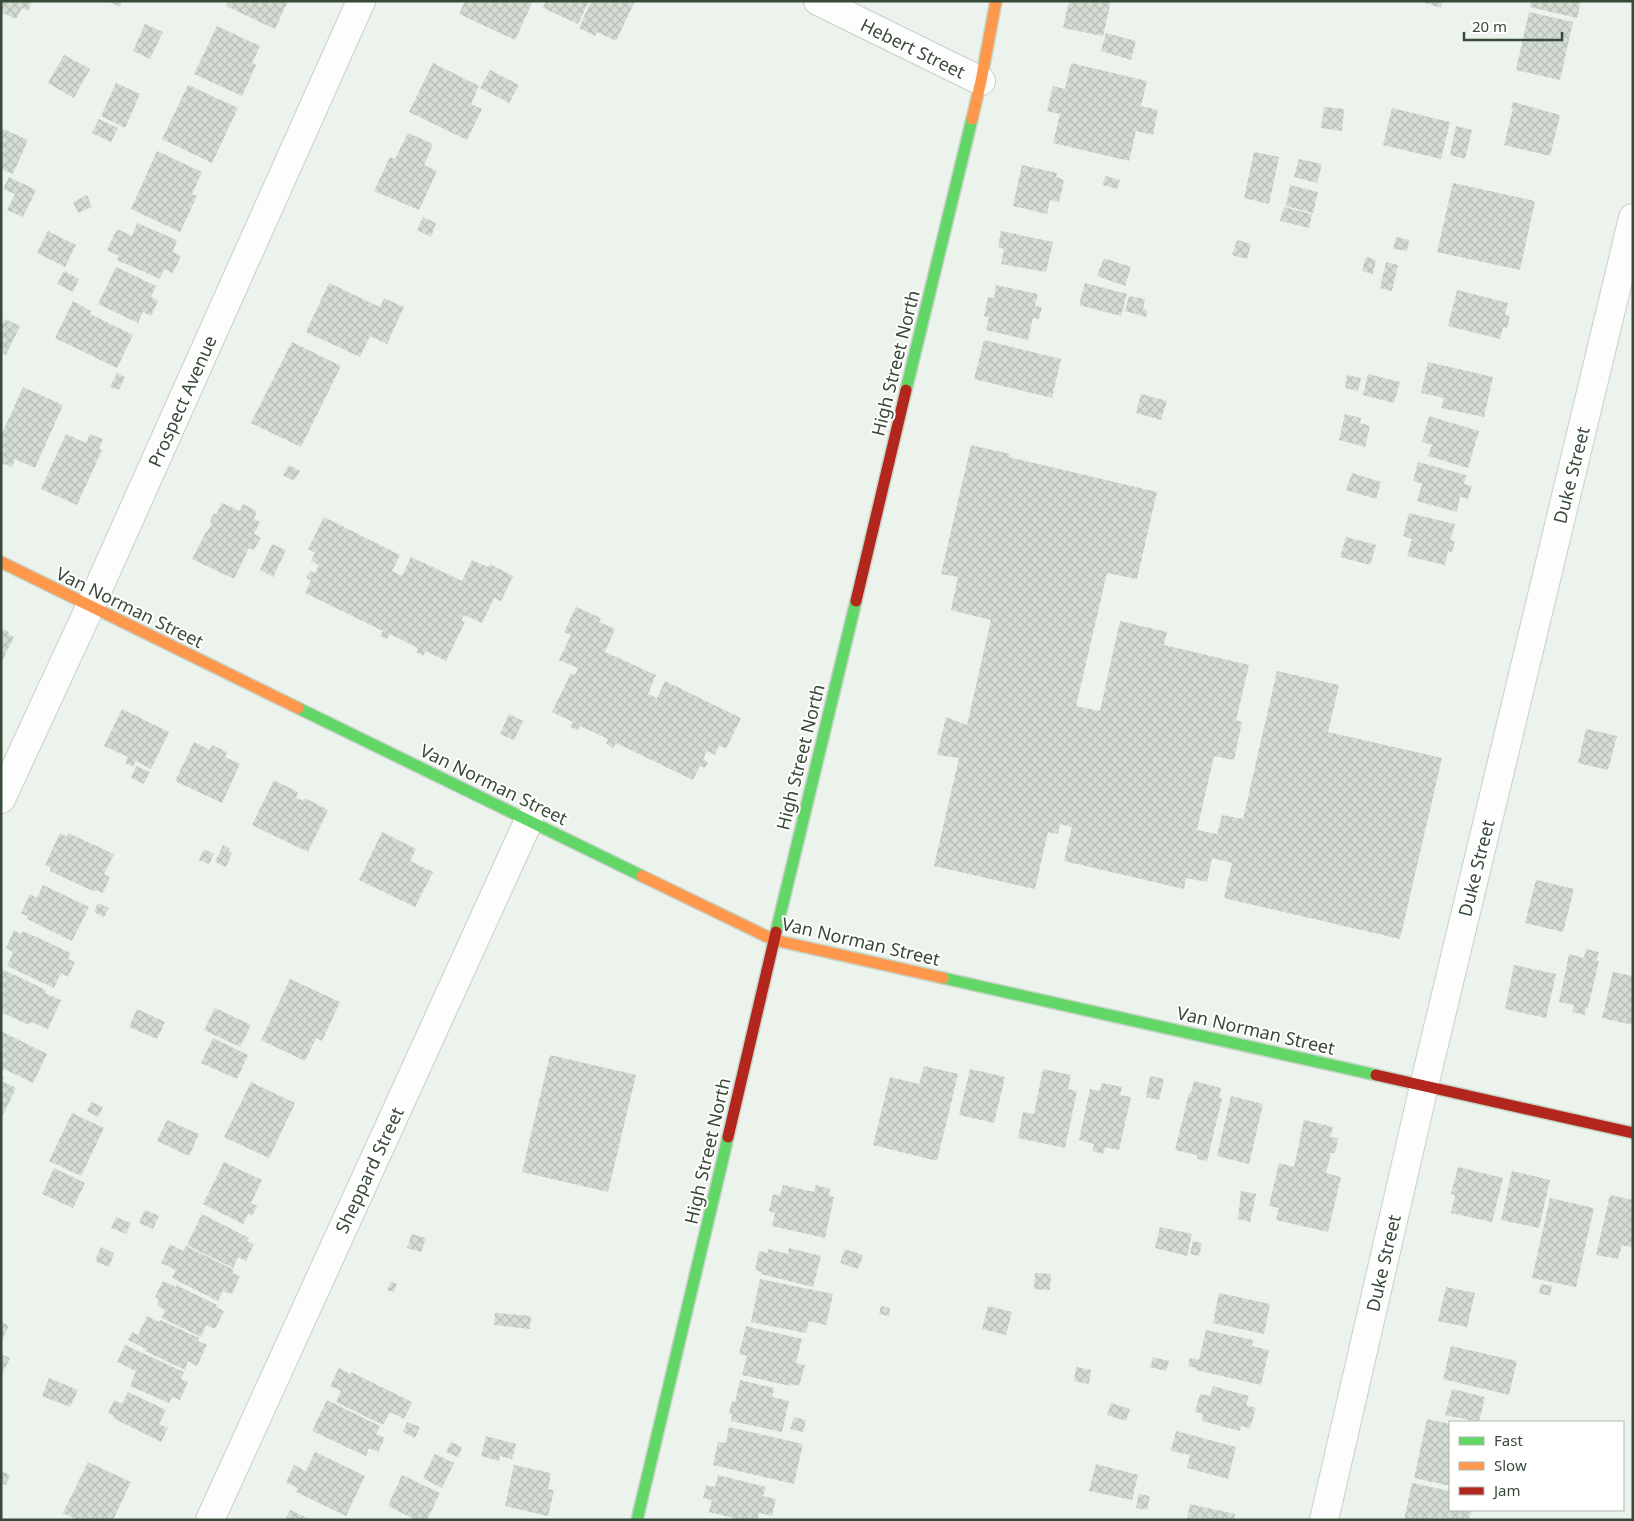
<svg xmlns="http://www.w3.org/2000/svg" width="1634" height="1521" viewBox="0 0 1634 1521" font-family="'Noto Sans',sans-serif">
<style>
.building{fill:url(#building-cross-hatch)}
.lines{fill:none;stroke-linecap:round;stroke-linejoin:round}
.street-casing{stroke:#c8cfc8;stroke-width:30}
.fast-casing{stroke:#c5d4c7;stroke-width:14}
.slow-casing{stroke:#c5d4c7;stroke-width:14}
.jam-casing{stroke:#c5d4c7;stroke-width:14}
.street{stroke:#fcfdfc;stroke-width:28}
.fast{stroke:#63d668;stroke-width:11}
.slow{stroke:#ff974d;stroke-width:11}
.jam{stroke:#b3261e;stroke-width:11}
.labels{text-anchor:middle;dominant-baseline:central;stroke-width:4;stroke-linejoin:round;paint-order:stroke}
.street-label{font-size:18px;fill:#374937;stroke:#fff}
</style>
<defs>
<pattern id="building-cross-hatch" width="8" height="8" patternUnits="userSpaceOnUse" patternTransform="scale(1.25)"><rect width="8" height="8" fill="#d4dcd4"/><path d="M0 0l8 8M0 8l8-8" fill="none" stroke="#b7beb7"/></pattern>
</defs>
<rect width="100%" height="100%" fill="#ecf2ec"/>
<path class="building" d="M1 1H32L28 11 22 8 16 19 1 12Z
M108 1H122L120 7Z
M228 1H288L275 29 226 6Z
M465 1H533L515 40 459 14Z
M546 1H589L578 24 543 8Z
M591 1H635L616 41 597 32 595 36 579 28Z
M1069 1H1111L1103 36 1063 28Z
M1425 1H1443L1441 8 1425 3Z
M1531 1H1581L1577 18 1530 7Z
M1529 12 1573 22 1560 80 1516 70Z
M145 24 163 32 150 59 133 51Z
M217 26 260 46 252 63 256 65 242 96 194 74Z
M1106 33 1136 41 1131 60 1101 51Z
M64 55 90 69 74 98 48 83Z
M433 63 479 86 471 104 482 109 467 140 409 112Z
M1071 63 1147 81 1141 106 1158 110 1153 135 1136 131 1129 161 1053 143 1060 114 1047 111 1053 86 1065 89Z
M490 70 519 85 509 103 480 88Z
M116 83 140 94 125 128 101 116Z
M188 85 238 108 212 163 162 139Z
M1513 102 1560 115 1550 156 1504 145 1513 108H1511Z
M1324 107 1344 109 1342 131 1321 128Z
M1392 108 1450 122 1441 159 1383 145Z
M99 119 118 128 111 142 92 133Z
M1456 126 1472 130 1465 159 1450 155Z
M1 128 28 140 13 174 1 169Z
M408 133 433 144 424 165 437 171 419 210 374 191 390 157 395 159Z
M157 151 202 172 192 194 197 196 180 232 131 209Z
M1254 152 1279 157 1269 204 1244 198Z
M1299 159 1322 164 1317 183 1294 177Z
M1022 165 1057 173 1056 177 1064 180 1059 202 1050 200 1047 214 1013 206Z
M1105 176 1120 180 1117 189 1103 185Z
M9 177 36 190 23 217 7 210 15 194 3 189Z
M1453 183 1535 201 1520 270 1437 252Z
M1290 185 1318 192 1313 213 1286 206Z
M87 195 92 207 78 213 73 202Z
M1284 207 1312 214 1309 228 1280 221Z
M423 217 436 223 431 237 417 230Z
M137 223 177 240 173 252 181 256 173 273 164 269 160 279 117 260 119 256 107 250 117 229 132 236Z
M48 231 76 245 65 267 37 253Z
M1001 231 1053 242 1046 272 1001 264 1004 249 998 247Z
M1396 237 1409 240 1407 251 1393 249Z
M1237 240 1251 244 1247 259 1232 255Z
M1366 257 1376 260 1373 274 1362 271Z
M1104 258 1131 267 1125 286 1097 276Z
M1386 262 1398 265 1392 291 1380 288Z
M116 267 156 286 151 297 158 301 151 316 143 312 138 323 98 304Z
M64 271 79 279 73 292 57 284Z
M329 283 380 307 384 298 404 307 387 344 370 336 360 357 306 332Z
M1085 283 1127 294 1121 316 1079 305Z
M996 285 1038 294 1035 306 1042 307 1039 319 1033 318 1028 340 986 330 989 317 984 316 988 297 994 298Z
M1457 290 1508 303 1505 315 1510 316 1507 328 1503 327 1500 339 1448 326Z
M1129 296 1145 299 1143 309 1147 310 1146 317 1125 311Z
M73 301 91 311 90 314 133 335 117 368 55 338Z
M5 319 20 326 6 355 1 352V327Z
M984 340 1061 359 1052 398 974 379Z
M292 342 341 366 301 447 251 423Z
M1428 362 1493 377 1484 417 1441 408 1444 398 1421 393Z
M117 373 125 377 119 390 110 387Z
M1368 374 1400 382 1394 403 1363 395Z
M1347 375 1361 378 1358 391 1345 388Z
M23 387 63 405 35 468 15 459 12 467 1 463V436Z
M1141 394 1167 401 1161 420 1136 413Z
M1345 414 1361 418 1360 423 1370 426 1365 447 1339 440Z
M1429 416 1479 431 1468 468 1428 456 1432 445 1422 442Z
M66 434 86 443 90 434 103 439 99 449 102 450 77 505 41 489Z
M971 445 1010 454 1009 457 1157 492 1137 579 1107 573 1076 706 1100 711 1120 621 1167 632 1164 645 1249 665 1236 720 1242 722 1234 760 1214 756 1197 830 1217 834 1222 815 1243 819 1277 671 1339 685 1328 732 1442 758 1400 939 1224 898 1232 863 1212 858 1207 882 1186 878 1184 889 1064 861 1072 827 1060 824 1058 834 1048 832 1035 889 934 866 959 758 937 755 946 717 967 725 991 620 951 610 958 577 941 574Z
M1418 462 1466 475 1464 484 1472 486 1468 499 1460 497 1457 512 1417 501 1422 484 1413 481Z
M289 465 300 471 294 481 283 475Z
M1352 473 1381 482 1376 499 1346 490Z
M222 503 240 511 243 504 257 511 254 519 260 522 254 534 261 537 254 550 249 548 234 579 192 559 206 532H207L212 523 210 522 214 513 216 515Z
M1409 513 1455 524 1450 540 1455 541 1452 552 1448 551 1445 565 1407 556 1412 539 1403 536Z
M324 517 400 555 392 571 402 576 411 557 462 581 472 560 488 567 490 564 513 576 501 601 494 598 482 623 464 615 461 620 465 622 446 661 426 651 423 656 416 652 418 648 390 634 387 639 380 636 383 631 305 593 311 580 306 578 310 571 315 573 319 565 311 561 315 553 308 549Z
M1346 537 1376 545 1370 565 1340 557Z
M272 544 286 550 273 577 260 570Z
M576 607 601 618 599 622 615 629 605 652 656 675 648 694 657 698 665 681 741 718 726 749 719 745 715 755 707 751 703 759 708 762 705 768 700 766 693 780 616 743 613 748 606 744 608 739 580 726 578 730 570 727 573 722 552 712 571 673 575 675 578 668 559 660 571 635 564 632Z
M1 628 9 632 8 634 14 637 1 663Z
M122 709 169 732 151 769 136 761 133 767 125 763 128 757 104 746Z
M509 714 523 721 514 740 500 734Z
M1586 729 1617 736 1608 770 1578 763Z
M194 742 210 750 212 745 227 752 225 757 240 764 222 803 175 781Z
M136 766 150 772 144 784 131 778Z
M274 780 298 792 296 798 303 801 305 798 328 810 308 852 252 825Z
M382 832 416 849 410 861 433 872 415 907 359 880Z
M60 833 67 837 68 833 114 854 104 874 110 877 103 893 96 890 95 892 50 871 51 868 45 865Z
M223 845 230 849 228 851 232 853 226 867 215 862Z
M204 849 214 854 209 864 199 860Z
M1536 880 1574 889 1563 932 1525 923Z
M43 885 89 907 72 941 27 919 28 917 21 913 30 894 37 898Z
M98 903 109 908 104 917 94 912Z
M14 930 21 934 23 931 71 953 68 959 75 962 68 977 61 973 54 988 7 966 13 952 6 948Z
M1586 949 1599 952 1596 961H1599L1588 1008 1586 1007 1585 1015 1572 1012 1574 1005 1559 1002 1569 954 1584 958Z
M1514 965 1556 974 1546 1018 1505 1009Z
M4 970 46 990 45 993 61 1000 48 1029 31 1022 29 1025 1 1012V972Z
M1613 972 1633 976V1025L1602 1018Z
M290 979 340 1002 322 1041 316 1038 305 1061 261 1040Z
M215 1008 251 1025 240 1047 204 1030Z
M137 1009 165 1022 157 1039 129 1027Z
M1 1031 47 1054 33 1083 4 1069 1 1074Z
M213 1038 248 1055 237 1079 201 1063Z
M550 1055 636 1075 608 1192 522 1172Z
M924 1066 958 1074 937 1161 873 1145 890 1077 919 1084Z
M970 1069 1005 1077 994 1123 959 1115Z
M1043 1069 1071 1075 1068 1089 1077 1091 1065 1148 1018 1138 1023 1112 1034 1114Z
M1 1076 4 1077 2 1081 16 1088 1 1119Z
M1150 1076 1164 1079 1159 1100 1146 1097Z
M1194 1081 1221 1088 1219 1098 1222 1099 1207 1161 1197 1159V1155L1175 1150 1189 1093H1191Z
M251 1082 295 1103 269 1158 224 1137Z
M1102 1083 1122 1087 1120 1095 1131 1097 1119 1150 1105 1147 1103 1154 1092 1151 1094 1144 1079 1140 1090 1089 1100 1091Z
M1231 1096 1263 1104 1249 1164 1217 1156Z
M91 1102 103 1107 98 1117 87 1111Z
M72 1113 104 1128 81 1176 49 1161Z
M167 1120 199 1134 189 1156 157 1141Z
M1304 1120 1333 1127 1330 1137 1338 1138 1335 1153H1331L1326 1173 1341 1177 1328 1232 1276 1220 1279 1208 1269 1206 1279 1163 1294 1167Z
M224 1162 262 1180 251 1203 257 1206 252 1216 248 1214 243 1224 203 1204Z
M1458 1167 1503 1178 1492 1222 1451 1213 1455 1195 1451 1194Z
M54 1168 85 1183 73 1208 42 1194Z
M1512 1171 1550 1180 1539 1228 1501 1220Z
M783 1185 814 1192 816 1185 830 1189 829 1196 834 1197 825 1238 772 1226 775 1213 769 1211 773 1194 780 1196Z
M1241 1191 1256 1194 1250 1222 1238 1219Z
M1610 1195 1633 1200V1248L1622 1245 1618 1259 1596 1255Z
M1550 1198 1594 1208 1576 1287 1532 1278Z
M145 1210 159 1216 153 1229 139 1223Z
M202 1214 249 1238 247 1241 254 1244 246 1261 238 1257 233 1268 187 1245Z
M116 1217 131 1223 126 1234 111 1228Z
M1160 1227 1192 1234 1187 1256 1155 1248Z
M412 1234 426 1238 421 1252 407 1248Z
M1193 1241 1202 1243 1199 1256 1190 1254Z
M170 1244 183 1251 186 1246 234 1270 232 1273 240 1276 232 1294 223 1291 218 1301 172 1278 176 1270 161 1263Z
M101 1247 114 1253 109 1267 95 1261Z
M789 1248 821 1256 813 1287 761 1274 762 1272 755 1270 759 1251 768 1253V1249L788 1254Z
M845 1249 863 1255 858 1269 840 1263Z
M1035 1273 1051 1274 1050 1290 1034 1289Z
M760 1279 833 1294 826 1325 809 1321 806 1333 751 1322Z
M163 1281 176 1287V1285L217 1305 216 1307 224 1311 215 1329 206 1325 201 1337 162 1318 165 1310 157 1305 159 1300 155 1297Z
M391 1282 397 1284 394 1292 387 1290Z
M1541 1284 1552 1286 1550 1296 1539 1293Z
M1446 1287 1475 1293 1467 1327 1438 1321Z
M1219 1293 1270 1304 1264 1334 1213 1323Z
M881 1306 890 1308 889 1316 879 1314Z
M988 1306 1012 1312 1006 1335 982 1329Z
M495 1313 531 1316 530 1329 494 1325Z
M147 1316 159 1322 160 1320 199 1338 198 1341 207 1345 197 1366 188 1361 185 1370 145 1351 146 1349 128 1340 132 1332 138 1335Z
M1 1322 9 1326 1 1341Z
M746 1326 802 1339 796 1363 805 1365 799 1386 791 1384 790 1386 742 1375 747 1356 739 1354Z
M1206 1330 1253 1340 1252 1346 1269 1350 1261 1385 1196 1370V1368L1188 1366 1190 1358 1199 1360Z
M125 1345 184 1372 181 1379 188 1382 180 1400 172 1397 169 1403 130 1386 136 1371 117 1362Z
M1451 1346 1517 1361 1509 1395 1443 1379Z
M1 1354 10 1358 1 1376Z
M1153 1357 1169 1361 1166 1371 1150 1367Z
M1076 1367 1091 1370 1089 1384 1074 1381Z
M339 1368 350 1374 351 1372 412 1402 404 1419 390 1412 383 1425 336 1402 341 1391 330 1386Z
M49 1378 78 1390 70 1407 42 1396Z
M740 1380 774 1388 772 1397 789 1401 782 1432 731 1421 732 1414H729L732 1401 735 1402Z
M1213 1386 1249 1396 1246 1405 1256 1408 1250 1428 1241 1426 1240 1431 1202 1421 1203 1414 1195 1412 1200 1394 1210 1396Z
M1452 1389 1485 1397 1479 1422 1445 1415Z
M128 1392 166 1410 159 1424 168 1428 161 1442 113 1418 114 1416 108 1413 114 1400 122 1404Z
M327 1400 380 1426 376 1434 385 1438 378 1452 369 1448 366 1456 312 1431Z
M1111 1403 1130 1409 1126 1421 1107 1415Z
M794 1417 806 1420 803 1432 790 1429Z
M1427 1419 1450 1424V1486L1414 1478Z
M407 1422 420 1427 415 1438 403 1432Z
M729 1427 803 1444 794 1484 713 1465 718 1442 726 1443Z
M1176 1431 1236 1447 1228 1479 1187 1468 1190 1455 1171 1451Z
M486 1436 516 1444 512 1459 500 1456 499 1461 481 1456Z
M451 1442 462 1447 458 1457 446 1452Z
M315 1452 365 1476 346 1516 296 1492 298 1488 286 1482 294 1465 306 1471Z
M435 1454 454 1463 442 1488 423 1478Z
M88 1462 131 1482 113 1520H78L63 1513Z
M1096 1464 1138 1475 1132 1500 1089 1491Z
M514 1465 551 1473 548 1489 554 1490 548 1516 505 1506Z
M1 1471 10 1475 6 1485 1 1483Z
M402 1475 440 1493 427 1520H416L388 1506Z
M718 1475 766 1487 763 1496 776 1499 772 1516 759 1513 758 1520H741L709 1512 712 1500 703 1498 704 1494 706 1485 715 1487Z
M1412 1483 1450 1491V1510H1472L1469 1520H1404Z
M1139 1494 1150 1496 1147 1510 1136 1508Z
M1190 1504 1235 1514 1234 1520H1187Z
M290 1510 312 1520H285Z"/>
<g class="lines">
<defs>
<path id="street" d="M818 1 981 81
M1 799 90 607 361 1
M210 1520 529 820
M1324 1520 1424 1086 1633 218"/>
<path id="fast" d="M906 390 972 119
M298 708 642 876
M776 932 856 601
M943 978 1376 1075
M637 1520 728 1137"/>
<path id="slow" d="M972 119 981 81 996 1
M1 562 298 708
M642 876 774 940 943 978"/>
<path id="jam" d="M856 601 906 390
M1376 1075 1633 1133
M728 1137 776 932"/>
</defs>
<use href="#street" class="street-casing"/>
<use href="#fast" class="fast-casing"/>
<use href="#slow" class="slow-casing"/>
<use href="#jam" class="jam-casing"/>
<use href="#street" class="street"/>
<use href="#fast" class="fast"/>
<use href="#slow" class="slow"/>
<use href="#jam" class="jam"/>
</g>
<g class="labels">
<g class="street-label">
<text transform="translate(913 48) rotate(26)">Hebert Street</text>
<text transform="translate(895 363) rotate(-76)">High Street North</text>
<text transform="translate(182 401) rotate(-66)">Prospect Avenue</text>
<text transform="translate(1571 475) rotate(-76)">Duke Street</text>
<text transform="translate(130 607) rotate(26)">Van Norman Street</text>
<text transform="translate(800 757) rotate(-76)">High Street North</text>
<text transform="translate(494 784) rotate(26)">Van Norman Street</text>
<text transform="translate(1476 868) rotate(-76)">Duke Street</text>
<text transform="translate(861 941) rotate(13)">Van Norman Street</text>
<text transform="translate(1256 1030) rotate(13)">Van Norman Street</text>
<text transform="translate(707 1151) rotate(-77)">High Street North</text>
<text transform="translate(369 1170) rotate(-65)">Sheppard Street</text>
<text transform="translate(1383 1263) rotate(-77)">Duke Street</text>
</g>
</g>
<rect width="1634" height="1521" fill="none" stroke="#374937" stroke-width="5"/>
<rect x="1449" y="1421" width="175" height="90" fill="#ffffff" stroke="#afb6af"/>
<rect x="1459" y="1437" width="25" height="8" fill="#63d668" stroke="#afb6af"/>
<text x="1494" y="1446" font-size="15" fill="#374937">Fast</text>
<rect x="1459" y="1462" width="25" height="8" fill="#ff974d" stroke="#afb6af"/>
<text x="1494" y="1471" font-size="15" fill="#374937">Slow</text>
<rect x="1459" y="1487" width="25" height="8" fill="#b3261e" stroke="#afb6af"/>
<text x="1494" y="1496" font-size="15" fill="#374937">Jam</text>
<path d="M1464 32v8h98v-8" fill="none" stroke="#374937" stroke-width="2.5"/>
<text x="1472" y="32" font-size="15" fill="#374937" stroke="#ffffff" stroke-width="4" paint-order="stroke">20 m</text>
</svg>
